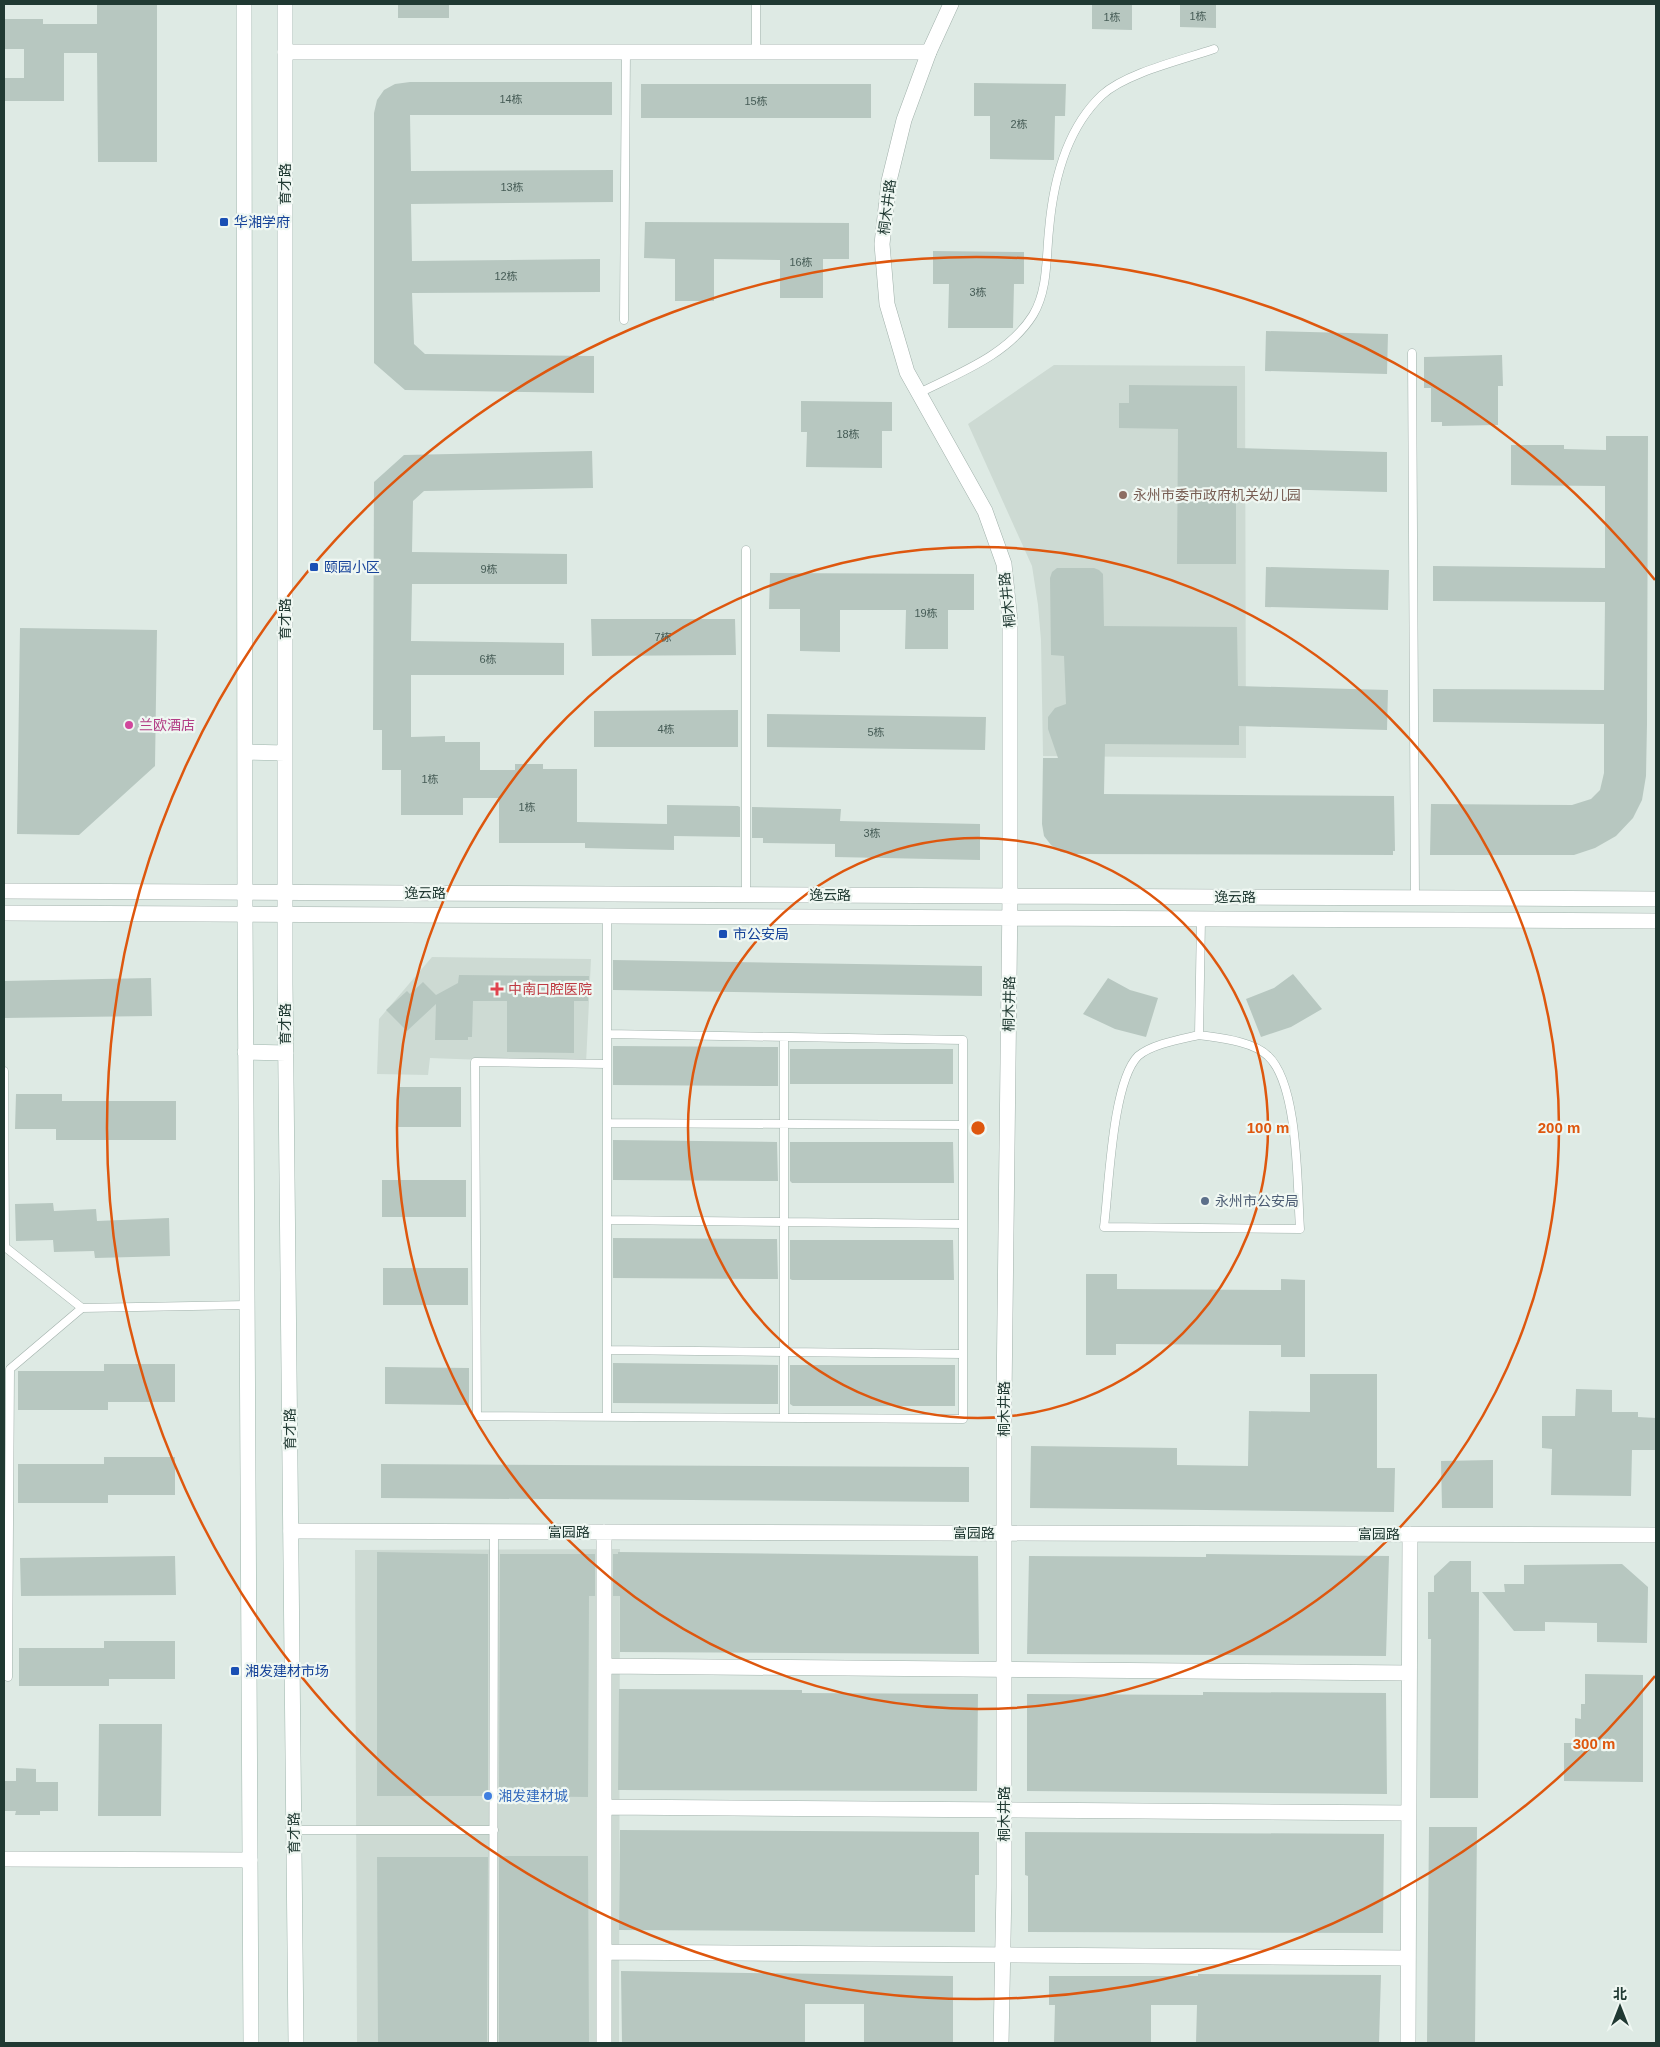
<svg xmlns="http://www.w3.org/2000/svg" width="1660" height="2047" viewBox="0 0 1660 2047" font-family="Arial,'Noto Sans SC',sans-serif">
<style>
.built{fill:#cddad3}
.building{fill:#b7c7c0}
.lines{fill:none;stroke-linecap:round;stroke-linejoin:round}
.service-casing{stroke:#a1b1ab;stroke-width:9}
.minor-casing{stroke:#a1b1ab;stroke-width:16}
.tertiary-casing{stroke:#a1b1ab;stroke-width:16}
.secondary-casing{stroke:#9eb5ac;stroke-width:16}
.service{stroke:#fff;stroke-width:8}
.minor{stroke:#fff;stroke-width:15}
.tertiary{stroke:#fff;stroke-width:15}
.secondary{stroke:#fff;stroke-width:15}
.ring{fill:none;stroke:#de570e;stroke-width:2.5}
.transit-dot{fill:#1a4fb4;stroke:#eff7f2;stroke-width:2}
.education-dot{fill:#8d6e63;stroke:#eff7f2;stroke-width:2}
.hotel-dot{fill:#d1479c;stroke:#eff7f2;stroke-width:2}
.health-dot{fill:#e0444e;stroke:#eff7f2;stroke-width:2}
.service-dot{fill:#5c6f8a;stroke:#eff7f2;stroke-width:2}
.shop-dot{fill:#3f7fe0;stroke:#eff7f2;stroke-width:2}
.labels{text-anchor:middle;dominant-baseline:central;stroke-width:4.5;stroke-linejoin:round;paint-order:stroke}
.number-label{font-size:11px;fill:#465c56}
.street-label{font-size:14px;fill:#203932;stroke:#eff7f2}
.transit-label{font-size:14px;fill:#164399;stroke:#eff7f2;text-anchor:start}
.education-label{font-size:14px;fill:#785e54;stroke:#eff7f2;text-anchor:start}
.hotel-label{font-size:14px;fill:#b23c85;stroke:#eff7f2;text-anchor:start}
.health-label{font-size:14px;fill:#be3a42;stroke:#eff7f2;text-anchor:start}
.service-label{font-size:14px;fill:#4e5e75;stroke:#eff7f2;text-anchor:start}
.shop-label{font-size:14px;fill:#366cbe;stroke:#eff7f2;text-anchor:start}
.centre{fill:#de570e;stroke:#eff7f2;stroke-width:2.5}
.ring-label{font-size:15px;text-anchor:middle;font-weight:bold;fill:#de570e;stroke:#eff7f2;stroke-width:4.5;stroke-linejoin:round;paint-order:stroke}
</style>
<rect width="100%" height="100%" fill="#deeae4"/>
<path class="built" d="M1054 365 1245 366 1246 758 1043 756 1041 640 1038 605 1032 566 968 424Z
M432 957 591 959 586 1064 430 1058 428 1075 377 1074 379 1019Z
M620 1549 619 2043H357L355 1550Z"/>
<path class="building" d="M97 4H157V162H98L97 53H64V101H4V78H24V49H4V19H43V24H97Z
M398 4H449V18H398Z
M1092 4H1132V30L1092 29Z
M1184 4H1216V28L1180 27V5Z
M410 82H612V115H410L411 171 613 170V202L411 204 412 261 600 259V292L412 293 414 344 425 354 594 356V393L405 390 374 363V113L377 100 384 90 395 84Z
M974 83 1066 84 1065 116H1055L1054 160 990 159V116H974Z
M641 84H871V118H641Z
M645 222 849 223V259H823V298H780V260L714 259V301H675V259L644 258Z
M933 251 1024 252V284H1014L1013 328H948L949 284H933Z
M1266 331 1388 334 1387 374 1265 371Z
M1502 355 1503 386H1498V425L1442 426V422H1431V388H1424V357Z
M1129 385 1237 386V448L1387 452V492L1236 488V564H1177L1178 429 1119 428V403H1129Z
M801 401 892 402V431H882V468L806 467 807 432H801Z
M1606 436H1648L1647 724 1646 776 1642 800 1633 818 1616 836 1595 848 1574 855H1430L1431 804 1572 805 1591 799 1600 790 1604 773V724L1433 722V689L1604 690 1605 602 1433 601V566L1605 568V486L1511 485V445H1564V449L1606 450Z
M592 451 593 488 424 491 413 501 412 552 567 554V584H412L411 641 564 643V675H411V737L445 736V742H480V770H515V764H543V769H577V822L667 824V805L738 806 740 807V837L674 836V850L585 848V843H499V798H463V815H401V770H382V730H373L374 482 404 455Z
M1266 567 1389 570 1388 610 1265 607Z
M1057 568H1094L1099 570 1103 574 1104 626 1237 627 1238 686 1388 690 1387 730 1239 726V745L1105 744 1104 794 1394 796 1395 851H1393V855L1074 854 1061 852 1051 845 1044 836 1042 824 1043 758H1058L1048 729V717L1055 708 1066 704 1064 656 1051 655 1050 578 1052 572Z
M770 573 974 574V610H948V649H905L906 610H840V652L800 651V609H769Z
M591 619H735L736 655 592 656Z
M20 628 157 630 155 766 79 835 17 834Z
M738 710V747H594V711Z
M767 714 986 717 985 750 767 747Z
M752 807 841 809 840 821 980 824V860L835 857V844L763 843V838H752Z
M613 960 982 966V996L613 990Z
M1293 974 1322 1009 1291 1027 1261 1037 1246 999 1274 988Z
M459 975 589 976 588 1001H574V1053L507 1052V1001H473L472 1037H468V1040H435L436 1004 407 1031 386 1010 407 991 410 994 423 982 436 995 458 983Z
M151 978 152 1016 4 1018V981Z
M1108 978 1130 990 1158 998 1146 1037 1115 1029 1083 1014Z
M613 1046 778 1047V1086L613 1085Z
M790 1049H953V1084H790Z
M398 1087H461V1127H398Z
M16 1094H62V1101H176V1140H56V1129H15Z
M613 1140 777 1142 778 1181 613 1180Z
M790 1142H953L954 1183H792L790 1181Z
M382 1180H466V1217H382Z
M53 1203 54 1211 96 1209 97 1221 169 1218 170 1256 95 1258 94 1251 54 1252 53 1240 16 1241 15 1204Z
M613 1238 777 1239 778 1279 613 1278Z
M790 1240H953L954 1280H792L790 1279Z
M383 1268H468V1305H383Z
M1086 1274H1117V1289L1281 1290V1279L1305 1280V1357H1281V1345L1116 1344V1355H1086Z
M613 1363 778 1365V1404L613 1403Z
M104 1364H175V1402H108V1410H18V1371H104Z
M790 1365H955V1406H793L790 1404Z
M385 1367 469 1368V1405L385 1404Z
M1310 1374H1377V1468H1395L1394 1512 1030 1508 1031 1446 1177 1448V1465L1248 1466 1249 1411 1310 1412Z
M1576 1389 1612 1390V1412H1638V1417L1656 1418V1450H1632L1631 1496 1551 1495 1552 1449 1542 1448V1416H1575Z
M104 1457H175V1495H108V1503H18V1464H104Z
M1493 1460V1508H1442L1441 1461Z
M381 1464 969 1467V1502L381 1498Z
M377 1552 488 1554V1796H377Z
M618 1552 978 1556 979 1654 620 1652V1596H613V1554H618Z
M500 1554H595V1596H589L588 1797 499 1796Z
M1206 1554 1389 1556 1386 1656 1027 1654 1029 1556 1206 1557Z
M175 1556 176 1595 21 1596 20 1558Z
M1450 1561H1471V1592H1479L1478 1798H1430L1431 1639H1428V1592H1434V1576Z
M1622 1564 1648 1587 1647 1643 1597 1642V1623L1545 1622V1631H1514L1482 1592H1505L1504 1584H1524V1565Z
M104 1641H175V1679H109V1686H19V1648H104Z
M1585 1674 1643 1675V1782L1564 1781V1743H1575V1718L1581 1719V1704H1585Z
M619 1689 802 1690V1693L978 1694 977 1791 618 1790Z
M1203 1692 1386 1693 1387 1794 1027 1791V1694L1203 1695Z
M99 1724H162L161 1816H98Z
M16 1768 36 1769V1782H58V1811H40V1815H15L16 1811H4V1781H16Z
M1429 1827H1477L1475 2043H1427Z
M620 1830 979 1832V1875H975V1932L619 1930Z
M1025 1832 1384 1834 1383 1933 1028 1932V1876L1025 1875Z
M506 1856H588L589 2043H499V1857Z
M377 1857H488L487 2043H378Z
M621 1971 953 1976V2043H864V2004H805V2043H622Z
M1198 1974 1381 1975 1379 2043H1196L1197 2005H1151V2043H1054L1055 2005H1049V1976H1198Z"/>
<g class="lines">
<defs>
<path id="service" d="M756 4V51
M624 320 626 51
M1412 353 1415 898
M919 393C959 373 1008 355 1033 315 1048 290 1046 258 1049 230 1053 183 1066 129 1102 95 1126 73 1182 60 1214 49
M746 550V894
M607 916V1417
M607 1034 963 1040V1419L477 1416 475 1062 607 1064
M1199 1035C1219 1038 1253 1041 1268 1056 1299 1085 1297 1186 1300 1229L1104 1227C1109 1188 1112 1082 1138 1056 1152 1044 1182 1039 1199 1035L1201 919
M784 1038V1418
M4 1071 5 1247 82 1308 247 1305
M607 1123 963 1125
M607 1220 963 1224
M607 1350 963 1354
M8 1677 10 1369 82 1308
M294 1830H494
M493 2043 494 1531"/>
<path id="minor" d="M285 52H929
M291 1531 1656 1535
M604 1532V2043
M604 1666 1409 1673
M604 1807 1409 1813
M4 1859 250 1860
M604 1952 1408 1958
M1408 2043 1410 1534"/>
<path id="tertiary" d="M951 4 929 52 904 120 889 181 882 244 887 304 907 372 985 511 1004 564 1010 621V896L1004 1398V1887L1001 2043
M4 891 1656 899
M4 913 1656 921"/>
<path id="secondary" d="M244 4 245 915 251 2043
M285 4V984L296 2043
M245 752 285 753
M245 1052 286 1053"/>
</defs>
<use href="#service" class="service-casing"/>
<use href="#minor" class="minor-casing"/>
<use href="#tertiary" class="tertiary-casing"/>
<use href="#secondary" class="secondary-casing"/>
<use href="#service" class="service"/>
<use href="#minor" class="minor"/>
<use href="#tertiary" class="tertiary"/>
<use href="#secondary" class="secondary"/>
</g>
<g class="ring">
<circle cx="978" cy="1128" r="290"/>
<circle cx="978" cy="1128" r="581"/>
<path d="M1655 1676A871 871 0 1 1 1655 580"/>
</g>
<g class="transit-dot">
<rect x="219" y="217" width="10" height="10" rx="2.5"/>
<rect x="309" y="562" width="10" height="10" rx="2.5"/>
<rect x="718" y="929" width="10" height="10" rx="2.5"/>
<rect x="230" y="1666" width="10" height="10" rx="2.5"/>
</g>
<circle class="education-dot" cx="1123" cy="495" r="5"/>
<circle class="hotel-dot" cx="129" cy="725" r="5"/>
<path class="health-dot" d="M494.5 981.5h5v5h5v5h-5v5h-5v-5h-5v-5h5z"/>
<circle class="service-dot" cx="1205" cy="1201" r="5"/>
<circle class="shop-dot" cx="488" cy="1796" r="5"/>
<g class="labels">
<g class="number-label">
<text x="1198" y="16">1栋</text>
<text x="1112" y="17">1栋</text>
<text x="511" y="99">14栋</text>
<text x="756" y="101">15栋</text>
<text x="1019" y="124">2栋</text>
<text x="512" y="187">13栋</text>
<text x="801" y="262">16栋</text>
<text x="506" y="276">12栋</text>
<text x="978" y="292">3栋</text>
<text x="848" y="434">18栋</text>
<text x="489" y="569">9栋</text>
<text x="926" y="613">19栋</text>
<text x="663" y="637">7栋</text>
<text x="488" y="659">6栋</text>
<text x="666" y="729">4栋</text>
<text x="876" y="732">5栋</text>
<text x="430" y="779">1栋</text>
<text x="527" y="807">1栋</text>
<text x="872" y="833">3栋</text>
</g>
<g class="street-label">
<text transform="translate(285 184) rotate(-90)">育才路</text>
<text transform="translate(887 207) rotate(-83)">桐木井路</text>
<text transform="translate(1007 600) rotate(-96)">桐木井路</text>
<text transform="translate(285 619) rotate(-90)">育才路</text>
<text x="425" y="893">逸云路</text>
<text x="830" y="895">逸云路</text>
<text x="1235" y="897">逸云路</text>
<text transform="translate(1009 1004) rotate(-89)">桐木井路</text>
<text transform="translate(285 1024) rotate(-90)">育才路</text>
<text transform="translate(1004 1409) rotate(-90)">桐木井路</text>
<text transform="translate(290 1429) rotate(-91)">育才路</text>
<text x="569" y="1532">富园路</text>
<text x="974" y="1533">富园路</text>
<text x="1379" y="1534">富园路</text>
<text transform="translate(1004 1814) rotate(-90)">桐木井路</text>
<text transform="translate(294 1833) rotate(-91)">育才路</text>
</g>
<g class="transit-label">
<text x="234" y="222">华湘学府</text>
<text x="324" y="567">颐园小区</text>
<text x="733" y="934">市公安局</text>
<text x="245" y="1671">湘发建材市场</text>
</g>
<g class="education-label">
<text x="1133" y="495">永州市委市政府机关幼儿园</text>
</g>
<g class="hotel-label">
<text x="139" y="725">兰欧酒店</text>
</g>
<g class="health-label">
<text x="508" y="989">中南口腔医院</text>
</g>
<g class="service-label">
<text x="1215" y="1201">永州市公安局</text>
</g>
<g class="shop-label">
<text x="498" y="1796">湘发建材城</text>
</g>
</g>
<circle cx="978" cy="1128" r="8" class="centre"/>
<g class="ring-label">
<text x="1268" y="1133">100 m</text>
<text x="1559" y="1133">200 m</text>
<text x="1594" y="1749">300 m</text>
</g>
<rect width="1660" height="2047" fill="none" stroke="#203932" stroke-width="10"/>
<g transform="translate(1620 2007)" stroke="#eff7f2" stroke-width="4" paint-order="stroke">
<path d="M0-4L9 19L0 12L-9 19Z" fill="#203932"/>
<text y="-8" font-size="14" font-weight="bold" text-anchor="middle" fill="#203932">北</text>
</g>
</svg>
